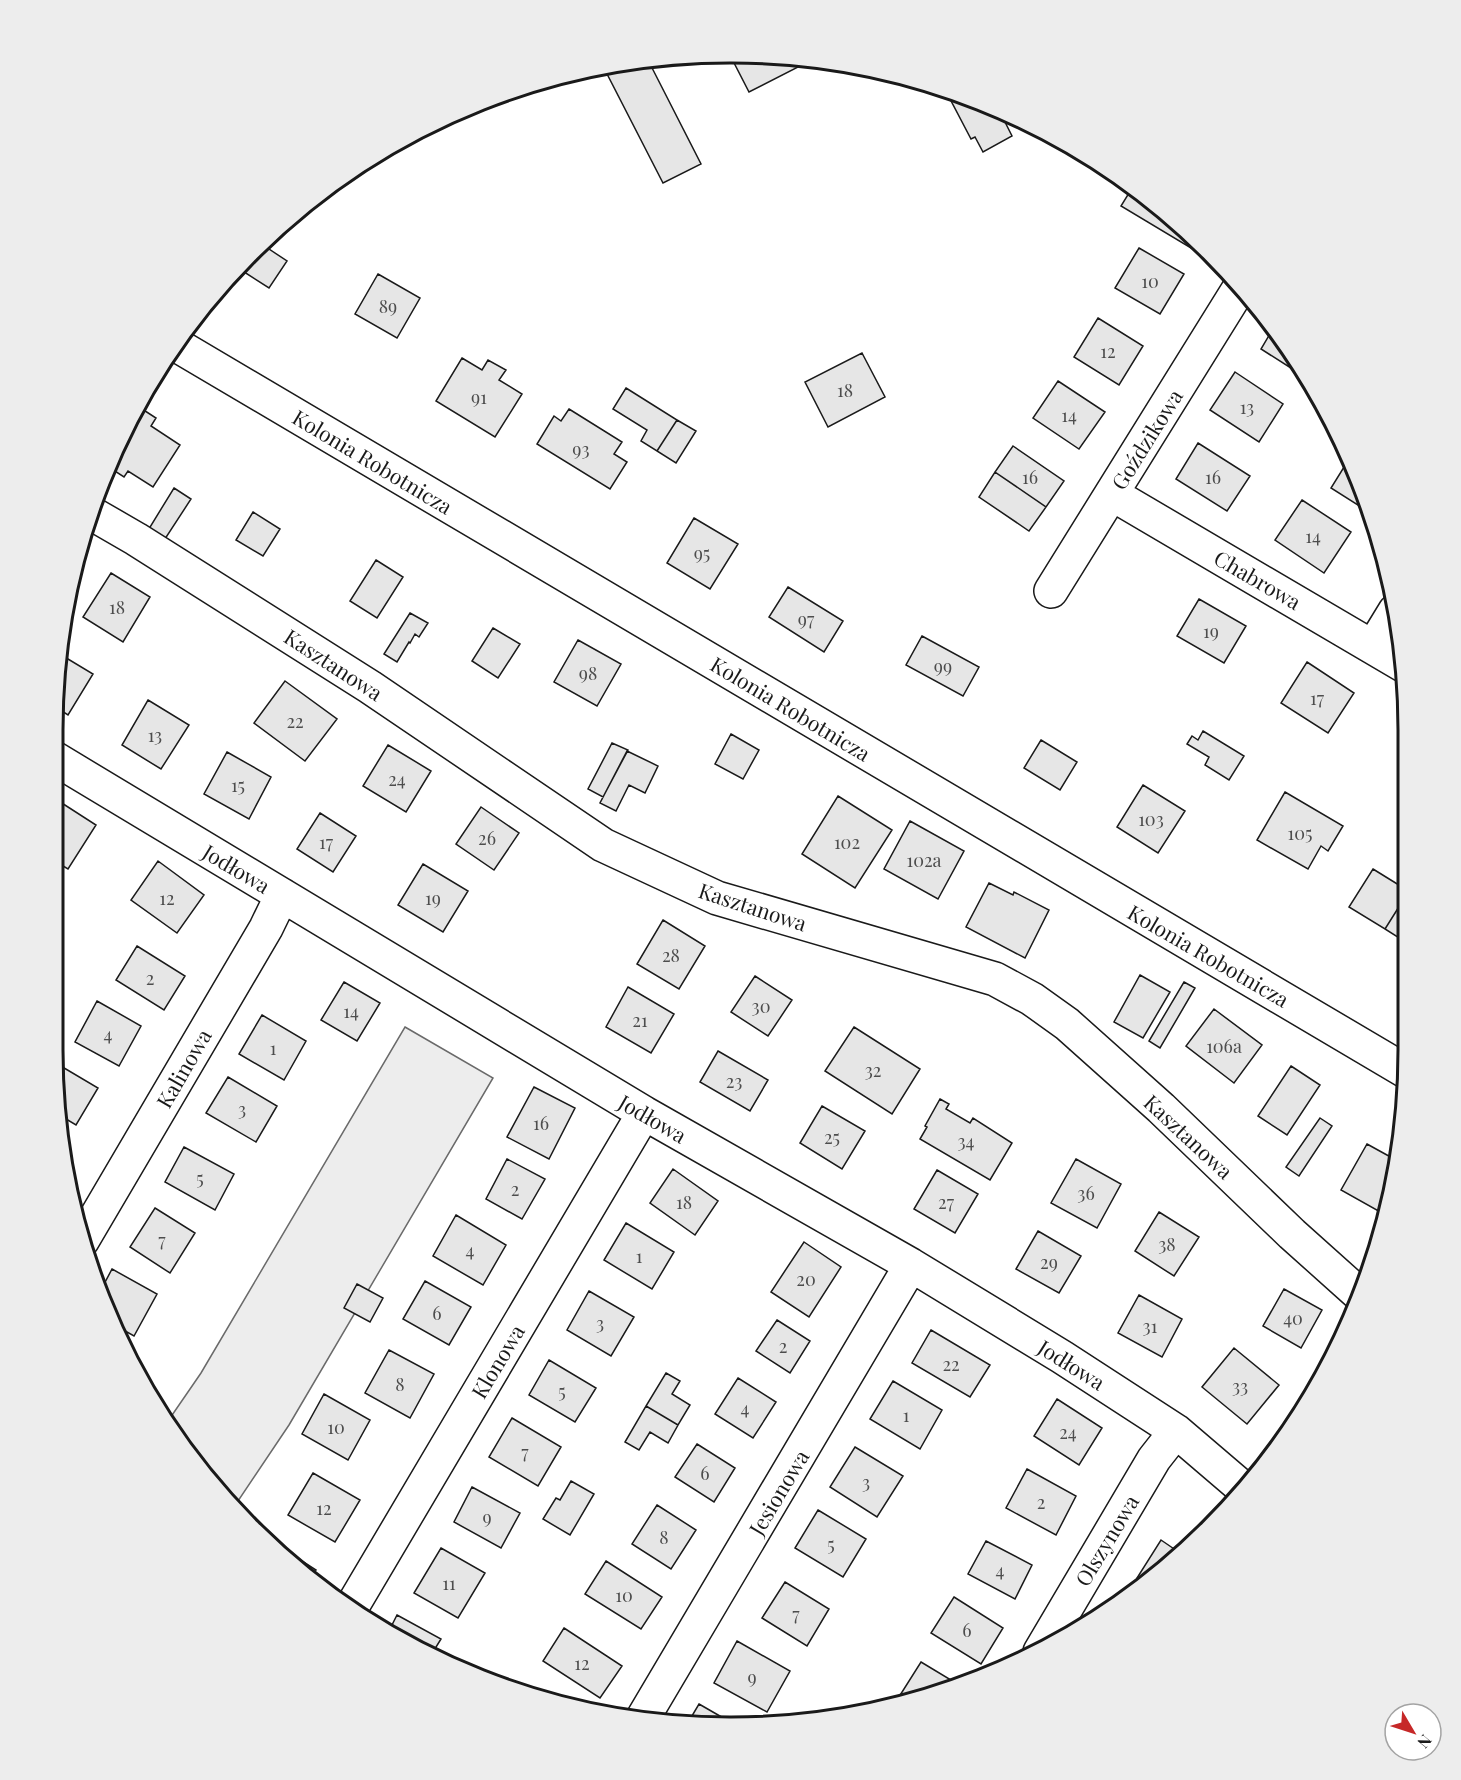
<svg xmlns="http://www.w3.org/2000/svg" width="1461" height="1780" viewBox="0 0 1461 1780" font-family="'Playfair Display',serif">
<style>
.built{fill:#ededed;stroke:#6a6a6a;stroke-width:1.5}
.building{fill:#e6e6e6;stroke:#1a1a1a;stroke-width:1.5}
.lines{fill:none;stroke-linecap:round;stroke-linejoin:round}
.minor-casing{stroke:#1a1a1a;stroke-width:36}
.minor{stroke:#fff;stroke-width:33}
.labels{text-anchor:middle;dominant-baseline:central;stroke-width:4.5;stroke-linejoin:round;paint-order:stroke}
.number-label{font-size:18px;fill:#4d4d4d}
.street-label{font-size:21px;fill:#1a1a1a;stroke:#fff}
.rim{fill:none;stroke:#1a1a1a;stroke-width:3}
</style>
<rect width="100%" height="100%" fill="#fff"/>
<path class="built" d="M405 1027 493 1078 289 1425 234 1507 168 1421 201 1373Z"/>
<path class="building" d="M730 55 801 58 804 64 749 92Z
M648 60 701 164 663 183 604 68Z
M955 92 1005 114 1008 120 1005 122 1012 136 983 152 975 137 971 139 948 95Z
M1132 188 1178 221 1204 249 1201 254 1121 206Z
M260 243 287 261 269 288 241 270Z
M1139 248 1184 274 1160 314 1115 288Z
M378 274 420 298 397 338 355 314Z
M1098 318 1143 346 1119 385 1074 357Z
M1274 327 1305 377 1261 349Z
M862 353 885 397 828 427 805 382Z
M462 358 482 370 488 360 506 370 499 380 522 394 495 437 436 401Z
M1235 372 1283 404 1259 442 1210 410Z
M1058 381 1105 412 1079 449 1033 418Z
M626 388 677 420 657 451 641 441 647 430 613 409Z
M139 407 156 418 151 426 180 445 153 487 128 471 124 477 107 466Z
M569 409 622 442 614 454 627 462 610 489 537 444 554 416 561 421Z
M677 420 696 431 676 463 657 451Z
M1198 443 1250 476 1227 511 1176 479Z
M1013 446 1064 481 1046 507 995 472Z
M1349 459 1369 512 1331 488Z
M995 472 1046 507 1029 531 979 497Z
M174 488 191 499 163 542 147 532Z
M1302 500 1351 532 1324 573 1275 540Z
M253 512 280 529 263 556 236 540Z
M694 518 738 544 710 589 667 563Z
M376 560 403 577 377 618 350 601Z
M111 573 150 597 123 642 83 617Z
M788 587 843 621 824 652 769 617Z
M1199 599 1246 626 1224 663 1177 636Z
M410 613 428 623 419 637 415 634 410 643 409 642 397 662 384 654Z
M493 628 520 644 498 678 472 661Z
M922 636 979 667 963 696 906 665Z
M578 640 621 664 597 706 554 682Z
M58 653 93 674 68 715 54 706V686Z
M1307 662 1354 693 1328 733 1281 703Z
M285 681 337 719 305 761 254 723Z
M148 700 189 725 161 769 122 745Z
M1203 731 1244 756 1229 780 1205 765 1209 757 1187 744 1192 736 1198 740Z
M731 734 759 750 743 779 715 764Z
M1041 740 1077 762 1060 790 1024 768Z
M612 743 628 750 603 797 588 789Z
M388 745 431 771 406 812 363 786Z
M627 751 658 766 645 793 629 785 616 811 600 803Z
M227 752 271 777 249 819 204 794Z
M1407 761V775L1401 771Z
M1143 785 1185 811 1158 853 1117 827Z
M1285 792 1343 826 1328 851 1321 846 1308 869 1257 840Z
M838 796 892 830 855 888 802 854Z
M54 798 96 825 68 869 53 860Z
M481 807 519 833 494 870 456 844Z
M320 813 356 836 333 872 297 849Z
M910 821 964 851 938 899 884 869Z
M158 861 204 895 177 933 131 900Z
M423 864 468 891 443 932 398 905Z
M1373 869 1407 890V894L1385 929 1349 907Z
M989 883 1013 895 1014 892 1049 910 1025 958 966 927Z
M1407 894V943L1385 929Z
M663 920 705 946 679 989 637 964Z
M137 946 185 976 164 1010 116 980Z
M1140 975 1170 992 1143 1038 1114 1022Z
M755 976 792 1000 768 1036 731 1012Z
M344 982 380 1003 357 1041 321 1020Z
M1184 982 1195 988 1160 1048 1149 1041Z
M628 987 674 1014 651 1053 606 1027Z
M97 1001 141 1026 119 1066 75 1042Z
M53 1008 63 1014 53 1032Z
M1214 1009 1262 1045 1234 1083 1186 1046Z
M262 1015 306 1041 284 1080 239 1054Z
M854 1027 920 1069 892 1114 825 1071Z
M718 1051 768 1080 750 1111 700 1082Z
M54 1062 98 1088 76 1125 61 1116Z
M1291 1066 1320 1085 1287 1135 1258 1116Z
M228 1077 277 1106 256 1142 206 1113Z
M534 1087 575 1108 549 1159 507 1137Z
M940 1099 949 1104 946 1109 970 1123 973 1118 1012 1143 990 1180 920 1139 927 1127 925 1126Z
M822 1106 865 1131 842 1169 800 1143Z
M1320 1118 1332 1126 1299 1176 1286 1167Z
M1367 1144 1396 1160 1390 1198 1382 1213 1341 1190Z
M184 1147 234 1174 215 1210 165 1182Z
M507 1159 545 1179 522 1219 486 1199Z
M1076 1159 1121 1184 1097 1228 1051 1203Z
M673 1169 718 1201 695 1235 650 1203Z
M937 1170 978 1194 955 1233 914 1209Z
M155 1208 195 1233 170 1273 130 1247Z
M1159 1212 1199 1237 1174 1276 1135 1251Z
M456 1215 506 1245 483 1285 433 1256Z
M626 1223 674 1252 652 1289 604 1260Z
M1038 1231 1081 1256 1059 1293 1016 1269Z
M804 1242 841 1267 809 1317 771 1292Z
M112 1269 157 1294 134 1336 118 1327 102 1288Z
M425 1281 471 1307 449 1345 403 1319Z
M357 1284 383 1298 370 1322 344 1308Z
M1284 1289 1322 1310 1301 1348 1263 1326Z
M589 1291 634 1317 611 1356 567 1330Z
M1139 1295 1182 1319 1162 1357 1118 1333Z
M777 1320 810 1341 790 1373 756 1351Z
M931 1330 990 1365 970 1397 912 1363Z
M1234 1348 1279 1385 1247 1424 1202 1387Z
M389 1350 434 1374 410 1418 365 1393Z
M549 1360 596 1388 575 1422 529 1395Z
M666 1373 680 1381 672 1394 690 1405 678 1425 646 1406Z
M738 1378 776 1402 753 1438 715 1414Z
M893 1381 942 1410 920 1449 870 1419Z
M324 1394 370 1420 348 1460 302 1434Z
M1057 1399 1102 1428 1079 1465 1034 1436Z
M646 1406 678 1425 668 1443 650 1432 639 1450 625 1442Z
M512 1418 561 1447 538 1486 489 1457Z
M697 1444 735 1468 714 1502 675 1477Z
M855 1447 903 1476 877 1517 830 1487Z
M1027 1469 1076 1496 1056 1535 1006 1508Z
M313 1473 360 1500 335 1542 288 1515Z
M571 1481 594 1494 570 1535 543 1519 556 1498 560 1500Z
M472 1487 520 1513 501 1548 454 1522Z
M657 1505 696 1530 671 1569 632 1544Z
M818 1510 866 1539 843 1577 795 1548Z
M1161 1540 1180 1553 1147 1584 1137 1578Z
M271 1541 316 1570 311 1578 269 1544Z
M986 1541 1032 1565 1015 1599 968 1574Z
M441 1548 485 1573 458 1618 414 1593Z
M606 1561 662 1597 641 1629 585 1594Z
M785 1582 829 1609 807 1646 762 1618Z
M954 1597 1003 1628 981 1664 931 1633Z
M397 1615 441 1639 433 1652 389 1631Z
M564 1628 622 1666 600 1698 543 1661Z
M737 1641 790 1671 767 1712 714 1683Z
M921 1662 956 1683 901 1702 897 1700Z
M699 1704 732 1723 686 1726Z"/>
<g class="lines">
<defs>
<path id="minor" d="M175 344 1407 1072
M1112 494 1403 665
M91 513 136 539 370 687 603 845 717 898 995 979 1032 999 1067 1024 1161 1108 1292 1234 1359 1294
M1051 591 1240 287
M1373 647 1395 611
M54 758 644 1113 911 1265 1062 1357 1176 1431 1245 1490
M82 1241 266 928 282 895
M350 1610 644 1113
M1040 1652 1154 1459 1176 1431
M643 1718 911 1265"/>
</defs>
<use href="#minor" class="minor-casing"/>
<use href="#minor" class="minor"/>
</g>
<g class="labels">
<g class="number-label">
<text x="1150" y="281">10</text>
<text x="388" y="306">89</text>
<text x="1108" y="351">12</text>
<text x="845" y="390">18</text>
<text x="479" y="397">91</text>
<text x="1247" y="407">13</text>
<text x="1069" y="415">14</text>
<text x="581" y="449">93</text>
<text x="1030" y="477">16</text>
<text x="1213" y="477">16</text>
<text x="1313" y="536">14</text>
<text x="702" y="553">95</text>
<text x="117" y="607">18</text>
<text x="806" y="619">97</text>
<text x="1211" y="631">19</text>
<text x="943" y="666">99</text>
<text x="588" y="673">98</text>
<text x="1317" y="698">17</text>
<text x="295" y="721">22</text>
<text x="155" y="735">13</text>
<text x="397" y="779">24</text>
<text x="238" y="785">15</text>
<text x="1151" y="819">103</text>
<text x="1300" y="833">105</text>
<text x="487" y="838">26</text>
<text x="326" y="842">17</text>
<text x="847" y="842">102</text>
<text x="924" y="860">102a</text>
<text x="167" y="898">12</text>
<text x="433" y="898">19</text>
<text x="671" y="955">28</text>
<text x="150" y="978">2</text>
<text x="761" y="1006">30</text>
<text x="351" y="1011">14</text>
<text x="640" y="1020">21</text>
<text x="108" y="1034">4</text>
<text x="1224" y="1046">106a</text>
<text x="273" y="1048">1</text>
<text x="873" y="1070">32</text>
<text x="734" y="1081">23</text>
<text x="242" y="1109">3</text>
<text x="541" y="1123">16</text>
<text x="832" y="1137">25</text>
<text x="966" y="1141">34</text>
<text x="200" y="1178">5</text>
<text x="515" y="1189">2</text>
<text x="1086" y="1193">36</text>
<text x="684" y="1202">18</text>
<text x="946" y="1202">27</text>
<text x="162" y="1240">7</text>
<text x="1167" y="1244">38</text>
<text x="470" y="1250">4</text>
<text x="639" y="1256">1</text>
<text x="1049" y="1262">29</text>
<text x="806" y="1279">20</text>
<text x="437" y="1313">6</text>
<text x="1293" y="1318">40</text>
<text x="600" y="1323">3</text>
<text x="1150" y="1326">31</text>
<text x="783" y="1346">2</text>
<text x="951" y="1364">22</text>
<text x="400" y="1384">8</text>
<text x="1240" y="1386">33</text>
<text x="562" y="1391">5</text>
<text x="745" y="1408">4</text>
<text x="906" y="1415">1</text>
<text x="336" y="1427">10</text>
<text x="1068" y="1432">24</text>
<text x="525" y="1452">7</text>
<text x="705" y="1473">6</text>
<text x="866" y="1482">3</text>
<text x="1041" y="1502">2</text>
<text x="324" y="1508">12</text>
<text x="487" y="1517">9</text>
<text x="664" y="1537">8</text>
<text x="831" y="1544">5</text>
<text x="1000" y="1570">4</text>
<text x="449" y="1583">11</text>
<text x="624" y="1595">10</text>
<text x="796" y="1614">7</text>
<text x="967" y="1630">6</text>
<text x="582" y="1663">12</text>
<text x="752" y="1677">9</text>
</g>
<g class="street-label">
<text transform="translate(1146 439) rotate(-58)">Goździkowa</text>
<text transform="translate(373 461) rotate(31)">Kolonia Robotnicza</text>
<text transform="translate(1258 579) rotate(30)">Chabrowa</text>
<text transform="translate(334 664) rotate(33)">Kasztanowa</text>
<text transform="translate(791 708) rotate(31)">Kolonia Robotnicza</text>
<text transform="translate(237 868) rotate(31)">Jodłowa</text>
<text transform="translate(753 906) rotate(18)">Kasztanowa</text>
<text transform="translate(1209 955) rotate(30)">Kolonia Robotnicza</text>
<text transform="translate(183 1068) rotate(-60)">Kalinowa</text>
<text transform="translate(653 1118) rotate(30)">Jodłowa</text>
<text transform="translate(1189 1136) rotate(43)">Kasztanowa</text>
<text transform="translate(497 1361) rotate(-59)">Klonowa</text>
<text transform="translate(1072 1364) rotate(32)">Jodłowa</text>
<text transform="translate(778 1492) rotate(-59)">Jesionowa</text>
<text transform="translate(1106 1540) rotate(-59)">Olszynowa</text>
</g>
</g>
<path d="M0 0H1461V1780H0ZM730 63H731A667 667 0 0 1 1398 730V1050A667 667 0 0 1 731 1717H730A667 667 0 0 1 63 1050V730A667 667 0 0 1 730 63Z" fill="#ededed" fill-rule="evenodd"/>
<path class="rim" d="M730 63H731A667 667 0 0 1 1398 730V1050A667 667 0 0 1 731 1717H730A667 667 0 0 1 63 1050V730A667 667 0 0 1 730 63Z"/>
<g transform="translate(1413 1732) rotate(129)"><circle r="28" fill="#ffffff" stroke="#a3a3a3" stroke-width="1.5"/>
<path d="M0-4.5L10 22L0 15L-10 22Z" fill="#c62828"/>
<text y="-9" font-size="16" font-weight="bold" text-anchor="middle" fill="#1a1a1a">N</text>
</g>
</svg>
